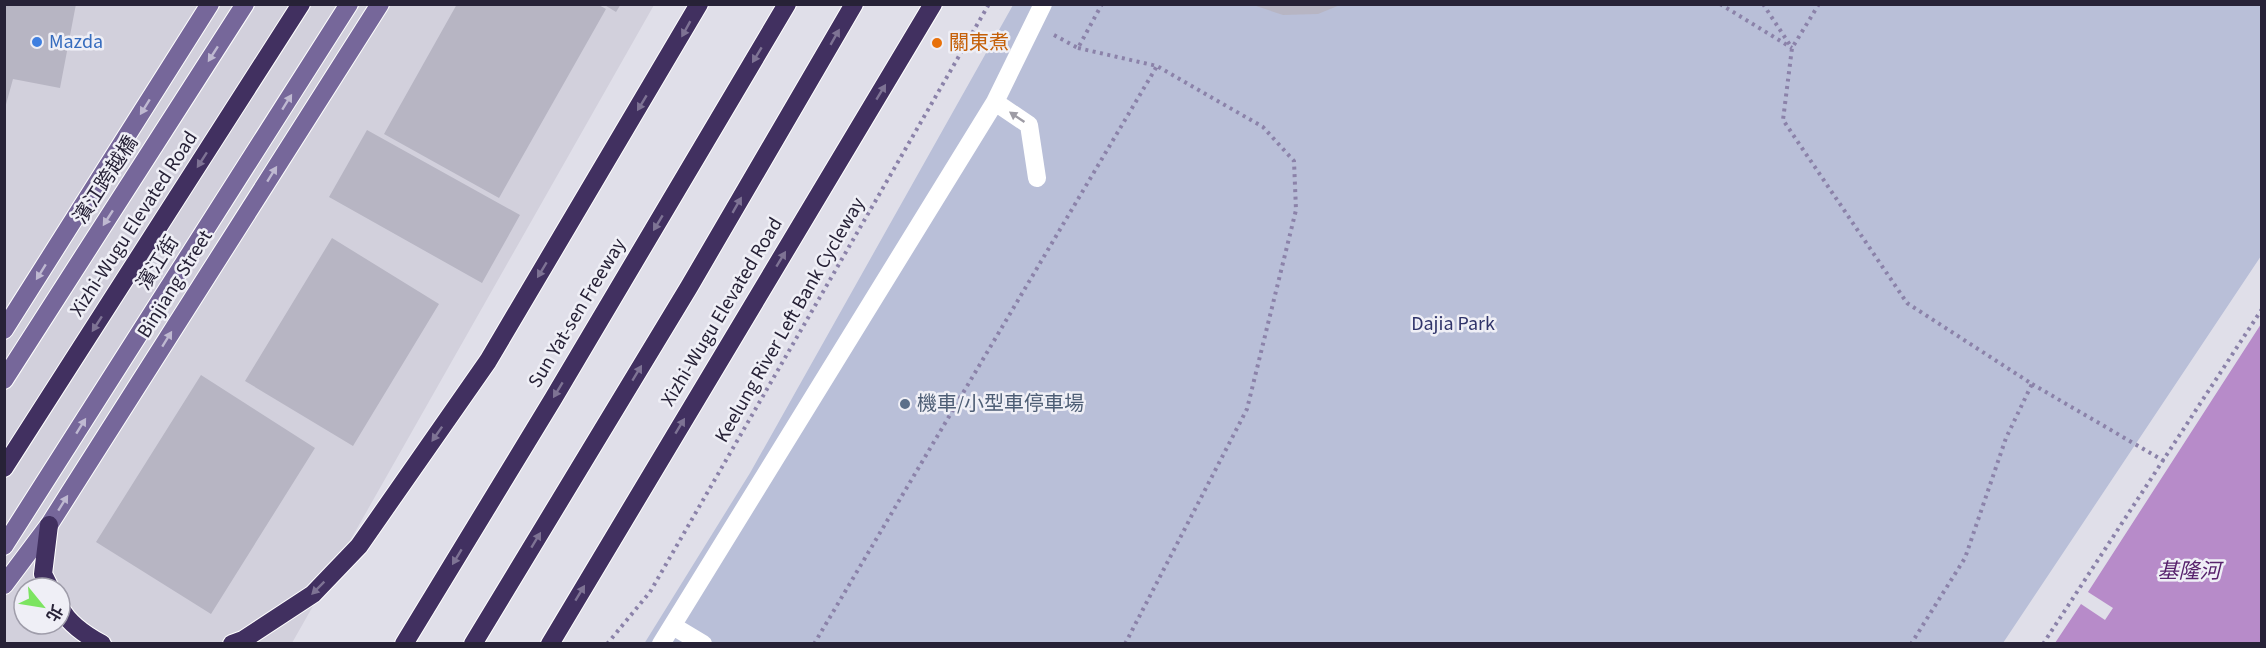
<svg xmlns="http://www.w3.org/2000/svg" width="2266" height="648" viewBox="0 0 2266 648" font-family="'Source Sans 3','Noto Sans TC',sans-serif">
<style>
.built{fill:#d2d0dc;fill-rule:evenodd}
.green{fill:#b9bfd8}
.water{fill:#b78bc9}
.building{fill:#b7b5c3}
.lines{fill:none;stroke-linecap:round;stroke-linejoin:round}
.major-casing{stroke:#fff;stroke-width:20}
.highway-casing{stroke:#fff;stroke-width:20}
.path{stroke:#8b82a9;stroke-width:4;stroke-dasharray:3 4.5;stroke-linecap:butt}
.minor{stroke:#fff;stroke-width:18}
.major{stroke:#76679a;stroke-width:18}
.highway{stroke:#413060;stroke-width:18}
.oneway{fill:#7e7394}
.oneway2{fill:#bfb9d1}
.oneway3{fill:#9e9ca5}
.shop-dot{fill:#3f7fe0;stroke:#efeff6;stroke-width:2}
.food-dot{fill:#e8710a;stroke:#efeff6;stroke-width:2}
.service-dot{fill:#5c6f8a;stroke:#efeff6;stroke-width:2}
.labels{text-anchor:middle;dominant-baseline:central;stroke-width:5;stroke-linejoin:round;paint-order:stroke}
.shop-label{font-size:20px;fill:#366cbe;stroke:#efeff6;text-anchor:start}
.food-label{font-size:20px;fill:#c56008;stroke:#efeff6;text-anchor:start}
.street-label{font-size:20px;fill:#272237;stroke:#efeff6}
.park-label{font-size:20px;fill:#30346a;stroke:#efeff6}
.service-label{font-size:20px;fill:#4e5e75;stroke:#efeff6;text-anchor:start}
.water-label{font-size:21px;font-style:italic;fill:#57226c;stroke:#efeff6}
</style>
<rect width="100%" height="100%" fill="#e0dfe9"/>
<path class="built" d="M4 5H654L292 643H5ZM24 588H60V624H24Z"/>
<path class="green" d="M1013 5H2261V256L2003 643 644 644 750 473Z"/>
<path class="water" d="M2261 324V643H2055L2081 604 2105 620 2113 608 2088 592Z"/>
<path class="building" d="M4 4H76L60 88 13 79 5 108Z
M457 4H597L606 9 499 198 384 134Z
M603 4H621L616 12Z
M1250 4H1340V5L1318 14 1283 15Z
M367 130 520 215 482 283 329 197Z
M332 238 439 304 353 446 245 381Z
M201 375 315 448 211 614 96 542Z"/>
<g class="lines">
<defs>
<path id="major" d="M4 330 210 4
M4 380 245 4
M4 546 349 4
M4 585 49 525 380 4"/>
<path id="highway" d="M4 468 301 4
M49 525 43 574 50 588
M60 607C68 623 87 636 102 644
M232 644 243 640 313 594 359 546 488 361 699 4
M404 644 553 399 787 4
M473 644 689 287 854 4
M550 644 933 4"/>
</defs>
<use href="#major" class="major-casing"/>
<use href="#highway" class="highway-casing"/>
<path class="path" d="M1720 4 1792 48
M1763 4 1790 45
M1819 4 1792 48 1783 120 1907 303 2032 384 2006 438 1965 558 1911 644
M1054 35 1078 48 1102 4
M1078 48 1157 66 1263 127 1294 161 1296 210 1247 409 1125 644
M2032 384 2164 461
M607 644 650 592 989 4
M814 644 1157 66
M2043 644 2262 309"/>
<path class="minor" d="M995 102 1029 125 1037 178
M673 626 703 644
M661 644 995 102 1043 4"/>
<use href="#major" class="major"/>
<use href="#highway" class="highway"/>
</g>
<defs><path id="oneway-solid" d="M-6-.8H1V-3.2L6.5 0L1 3.2V.8H-6Z" transform="scale(1.5)"/></defs>
<g class="oneway">
<use href="#oneway-solid" transform="translate(686 29) rotate(119)"/>
<use href="#oneway-solid" transform="translate(835 37) rotate(-60)"/>
<use href="#oneway-solid" transform="translate(757 55) rotate(121)"/>
<use href="#oneway-solid" transform="translate(881 92) rotate(-59)"/>
<use href="#oneway-solid" transform="translate(642 103) rotate(121)"/>
<use href="#oneway-solid" transform="translate(202 160) rotate(123)"/>
<use href="#oneway-solid" transform="translate(737 205) rotate(-60)"/>
<use href="#oneway-solid" transform="translate(658 223) rotate(121)"/>
<use href="#oneway-solid" transform="translate(781 259) rotate(-59)"/>
<use href="#oneway-solid" transform="translate(542 270) rotate(121)"/>
<use href="#oneway-solid" transform="translate(97 324) rotate(123)"/>
<use href="#oneway-solid" transform="translate(637 373) rotate(-59)"/>
<use href="#oneway-solid" transform="translate(558 390) rotate(121)"/>
<use href="#oneway-solid" transform="translate(680 426) rotate(-59)"/>
<use href="#oneway-solid" transform="translate(437 434) rotate(125)"/>
<use href="#oneway-solid" transform="translate(536 540) rotate(-59)"/>
<use href="#oneway-solid" transform="translate(457 557) rotate(121)"/>
<use href="#oneway-solid" transform="translate(318 588) rotate(135)"/>
<use href="#oneway-solid" transform="translate(580 593) rotate(-59)"/>
</g>
<g class="oneway2">
<use href="#oneway-solid" transform="translate(213 54) rotate(123)"/>
<use href="#oneway-solid" transform="translate(287 102) rotate(-58)"/>
<use href="#oneway-solid" transform="translate(145 107) rotate(122)"/>
<use href="#oneway-solid" transform="translate(272 174) rotate(-58)"/>
<use href="#oneway-solid" transform="translate(108 218) rotate(123)"/>
<use href="#oneway-solid" transform="translate(41 272) rotate(122)"/>
<use href="#oneway-solid" transform="translate(167 339) rotate(-58)"/>
<use href="#oneway-solid" transform="translate(81 426) rotate(-58)"/>
<use href="#oneway-solid" transform="translate(63 503) rotate(-58)"/>
</g>
<use class="oneway3" href="#oneway-solid" transform="translate(1017 117) rotate(-146)"/>
<circle class="shop-dot" cx="37" cy="42" r="6"/>
<circle class="food-dot" cx="937" cy="43" r="6"/>
<circle class="service-dot" cx="905" cy="404" r="6"/>
<g class="labels">
<g class="shop-label">
<text x="49" y="42">Mazda</text>
</g>
<g class="food-label">
<text x="949" y="43">關東煮</text>
</g>
<g class="street-label">
<text transform="translate(106 180) rotate(-57)">濱江跨越橋</text>
<text transform="translate(134 224) rotate(-57)">Xizhi-Wugu Elevated Road</text>
<text transform="translate(158 263) rotate(-58)">濱江街</text>
<text transform="translate(175 284) rotate(-58)">Binjiang Street</text>
<text transform="translate(722 312) rotate(-59)">Xizhi-Wugu Elevated Road</text>
<text transform="translate(577 313) rotate(-59)">Sun Yat-sen Freeway</text>
<text transform="translate(790 320) rotate(-60)">Keelung River Left Bank Cycleway</text>
</g>
<g class="park-label">
<text x="1453" y="324">Dajia Park</text>
</g>
<g class="service-label">
<text x="917" y="404">機車/小型車停車場</text>
</g>
<g class="water-label">
<text x="2189" y="571">基隆河</text>
</g>
</g>
<rect width="2266" height="648" fill="none" stroke="#272237" stroke-width="12"/>
<g transform="translate(42 606) rotate(120)"><circle r="28" fill="#efeff6" stroke="#9f9daa" stroke-width="1.5"/>
<path d="M0-4.5L10 22L0 15L-10 22Z" fill="#7ce461"/>
<text y="-9" font-size="16" font-weight="bold" text-anchor="middle" fill="#272237">北</text>
</g>
</svg>
